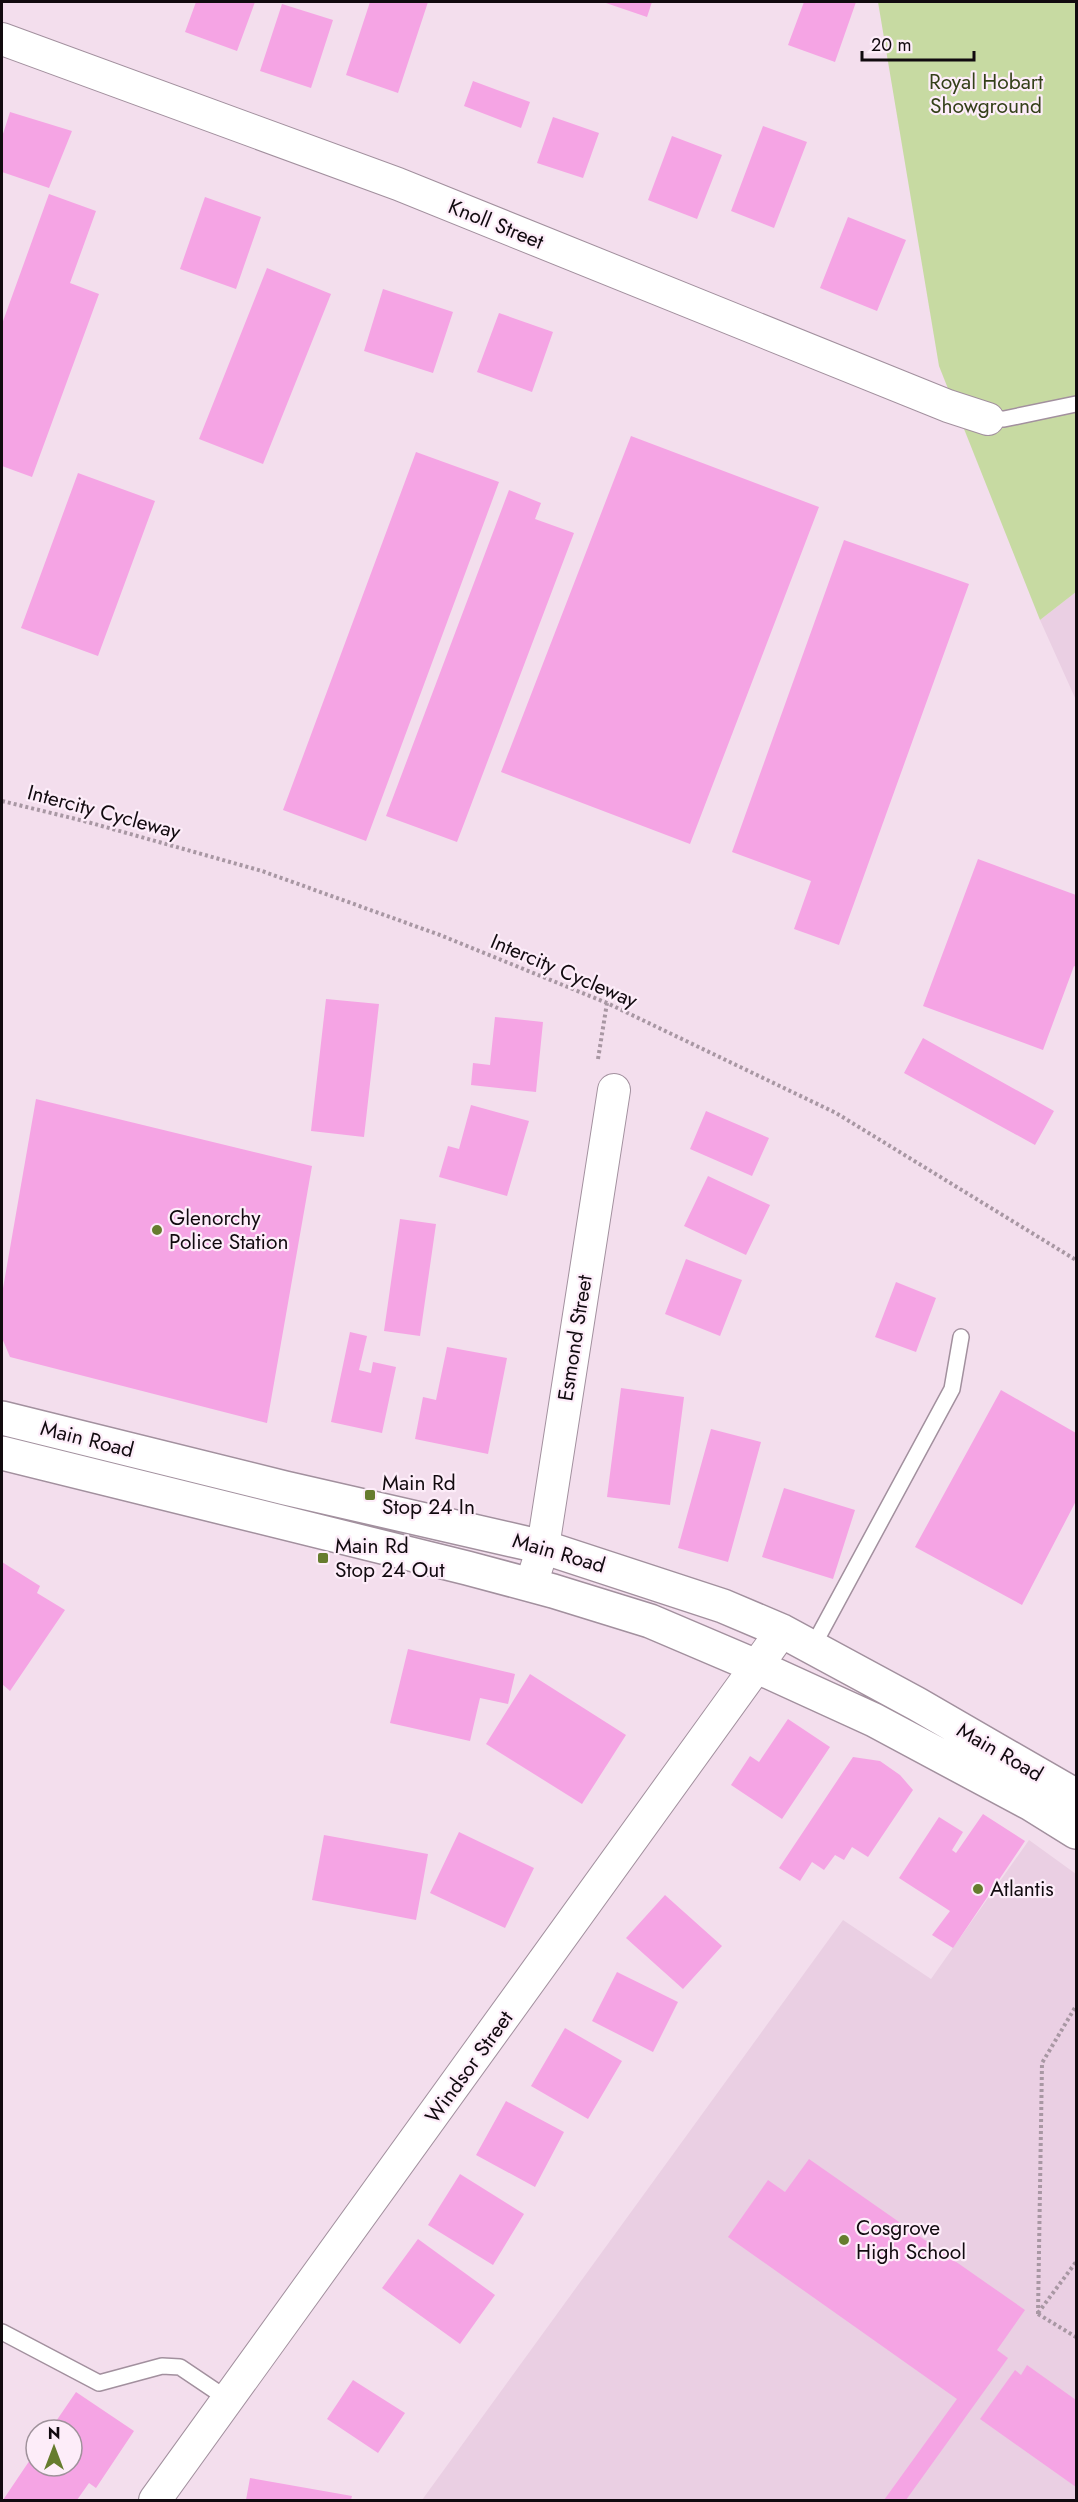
<svg xmlns="http://www.w3.org/2000/svg" width="1078" height="2502" viewBox="0 0 1078 2502" font-family="Jost,sans-serif">
<style>
.built{fill:#eacfe3}
.green{fill:#c7daa2}
.building{fill:#f5a4e4}
.lines{fill:none;stroke-linecap:round;stroke-linejoin:round}
.lane-casing{stroke:#a2909e;stroke-width:18}
.street-casing{stroke:#a2909e;stroke-width:34}
.secondary-casing{stroke:#a2909e;stroke-width:36}
.path{stroke:#a897a3;stroke-width:4;stroke-dasharray:3 3;stroke-linecap:butt}
.lane{stroke:#fff;stroke-width:15}
.street{stroke:#fff;stroke-width:32}
.secondary{stroke:#fff;stroke-width:33}
.poi-dot{fill:#667c2e;stroke:#fdedf9;stroke-width:2}
.labels{text-anchor:middle;dominant-baseline:central;stroke-width:4.5;stroke-linejoin:round;paint-order:stroke}
.park-label{font-size:21px;fill:#344019;stroke:#fdedf9}
.street-label{font-size:21px;fill:#110a0f;stroke:#fdedf9}
.poi-label{font-size:21px;fill:#110a0f;stroke:#fdedf9;text-anchor:start}
</style>
<rect width="100%" height="100%" fill="#f3deed"/>
<path class="built" d="M1076 592V700L1040 620Z
M1029 1840 1076 1874V2500H422L843 1920 931 1979Z"/>
<path class="green" d="M878 2H1076V592L1040 620 939 366Z"/>
<path class="building" d="M196 2H255L237 51 185 32Z
M370 2H428L398 93 346 75Z
M603 2H652L647 17Z
M804 2H856L835 62 788 45Z
M282 4 333 20 311 88 260 71Z
M473 81 530 102 521 128 464 106Z
M10 112 72 131 49 188 2 172V137Z
M553 117 599 133 583 178 537 163Z
M763 126 807 142 774 228 731 211Z
M672 136 722 155 697 219 648 200Z
M49 194 96 211 70 283 99 294 32 477 2 466V324Z
M205 197 261 217 236 289 180 269Z
M848 217 906 240 877 311 820 288Z
M267 268 331 294 263 464 199 439Z
M383 289 453 312 433 373 364 351Z
M499 313 553 332 532 392 477 372Z
M631 436 819 507 690 844 501 772Z
M416 452 499 482 366 841 283 810Z
M78 473 155 501 98 656 21 628Z
M509 490 541 503 535 519 574 533 457 842 386 816Z
M844 540 969 584 839 945 794 929 811 881 732 852Z
M978 859 1076 895V967L1074 966 1043 1050 923 1006Z
M326 999 379 1004 364 1137 311 1131Z
M495 1017 543 1022 536 1092 471 1085 473 1063 490 1065Z
M923 1038 1054 1111 1035 1145 904 1073Z
M36 1099 312 1166 267 1423 10 1357 2 1338V1294Z
M471 1105 529 1121 507 1196 439 1177 448 1146 459 1149Z
M706 1111 769 1138 752 1176 690 1149Z
M708 1176 770 1205 746 1255 684 1226Z
M400 1219 436 1224 420 1336 384 1331Z
M686 1259 742 1280 720 1336 665 1314Z
M896 1282 936 1298 916 1352 875 1337Z
M350 1332 367 1336 359 1370 371 1373 373 1362 396 1367 382 1433 331 1422Z
M447 1347 507 1358 488 1454 415 1439 423 1397 436 1400Z
M621 1388 684 1397 670 1505 607 1497Z
M1001 1390 1076 1433V1501L1022 1605 915 1547Z
M711 1429 761 1442 728 1562 678 1548Z
M784 1488 855 1510 833 1579 762 1557Z
M2 1562 40 1586 37 1593 65 1610 10 1691 2 1684Z
M408 1649 515 1674 508 1704 480 1698 470 1741 390 1723Z
M530 1674 626 1735 582 1804 486 1744Z
M788 1719 830 1747 782 1819 731 1785 750 1756 759 1762Z
M853 1757 880 1761 900 1775 913 1790 868 1857 852 1847 844 1860 835 1855 824 1870 812 1862 800 1881 779 1868Z
M983 1814 1025 1841 953 1948 932 1935 950 1911 899 1878 939 1817 963 1832 952 1850 956 1853Z
M459 1832 534 1868 505 1928 430 1893Z
M324 1835 428 1854 416 1920 312 1900Z
M665 1895 722 1946 683 1989 626 1938Z
M617 1972 678 2002 653 2052 592 2021Z
M565 2028 622 2061 588 2119 531 2086Z
M506 2101 564 2132 535 2187 476 2155Z
M809 2159 1025 2310 997 2350 1008 2358 906 2500H884L957 2399 728 2237 768 2180 785 2192Z
M460 2174 524 2214 493 2265 428 2225Z
M418 2239 495 2295 460 2344 382 2288Z
M1027 2365 1076 2400V2487L980 2419 1015 2370 1021 2375Z
M353 2380 405 2413 378 2453 327 2419Z
M76 2392 134 2431 96 2488 89 2483 77 2500H3L36 2451V2466H72V2430H50Z
M250 2478 352 2496 351 2500H246Z"/>
<g class="lines">
<defs>
<path id="lane" d="M988 419H1004L1076 404
M812 1648 952 1389 961 1337
M2 2332 99 2383 162 2366 180 2367 229 2400"/>
<path id="street" d="M2 39 398 184 948 406 988 419
M531 1585 543 1547 614 1090
M155 2500 782 1631"/>
<path id="secondary" d="M2 1418 285 1488 543 1547 723 1606 782 1631 917 1704 1076 1796
M2 1453 467 1568 553 1591 650 1621 758 1667 874 1720 1031 1804 1076 1832"/>
</defs>
<use href="#lane" class="lane-casing"/>
<use href="#street" class="street-casing"/>
<use href="#secondary" class="secondary-casing"/>
<path class="path" d="M2 801 84 821 262 871 440 935 607 1003 836 1113 1076 1260
M598 1059 607 1003
M1038 2313 1076 2262
M1038 2314 1042 2063 1076 2006
M1038 2314 1076 2337"/>
<use href="#lane" class="lane"/>
<use href="#street" class="street"/>
<use href="#secondary" class="secondary"/>
</g>
<g class="poi-dot">
<circle cx="157" cy="1230" r="6"/>
<rect x="364" y="1489" width="12" height="12" rx="3"/>
<rect x="317" y="1552" width="12" height="12" rx="3"/>
<circle cx="978" cy="1889" r="6"/>
<circle cx="844" cy="2240" r="6"/>
</g>
<g class="labels">
<g class="park-label">
<text x="986" y="82">Royal Hobart<tspan x="986" dy="24">Showground</tspan></text>
</g>
<g class="street-label">
<text transform="translate(496 224) rotate(22)">Knoll Street</text>
<text transform="translate(104 812) rotate(15)">Intercity Cycleway</text>
<text transform="translate(564 971) rotate(23)">Intercity Cycleway</text>
<text transform="translate(575 1338) rotate(-81)">Esmond Street</text>
<text transform="translate(87 1439) rotate(14)">Main Road</text>
<text transform="translate(559 1553) rotate(16)">Main Road</text>
<text transform="translate(1000 1752) rotate(30)">Main Road</text>
<text transform="translate(469 2067) rotate(-54)">Windsor Street</text>
</g>
<g class="poi-label">
<text x="169" y="1218">Glenorchy<tspan x="169" dy="24">Police Station</tspan></text>
<text x="382" y="1483">Main Rd<tspan x="382" dy="24">Stop 24 In</tspan></text>
<text x="335" y="1546">Main Rd<tspan x="335" dy="24">Stop 24 Out</tspan></text>
<text x="990" y="1889">Atlantis</text>
<text x="856" y="2228">Cosgrove<tspan x="856" dy="24">High School</tspan></text>
</g>
</g>
<rect width="1078" height="2502" fill="none" stroke="#110a0f" stroke-width="6"/>
<g transform="translate(54 2448)"><circle r="28" fill="#fdedf9" stroke="#9f929b" stroke-width="1.5"/>
<path d="M0-4.5L10 22L0 15L-10 22Z" fill="#667c2e"/>
<text y="-9" font-size="16" font-weight="bold" text-anchor="middle" fill="#110a0f">N</text>
</g>
<path d="M862 51v9h112v-9" fill="none" stroke="#110a0f" stroke-width="3"/>
<text x="871" y="51" font-size="18" fill="#110a0f" stroke="#fdedf9" stroke-width="4.5" paint-order="stroke">20 m</text>
</svg>
